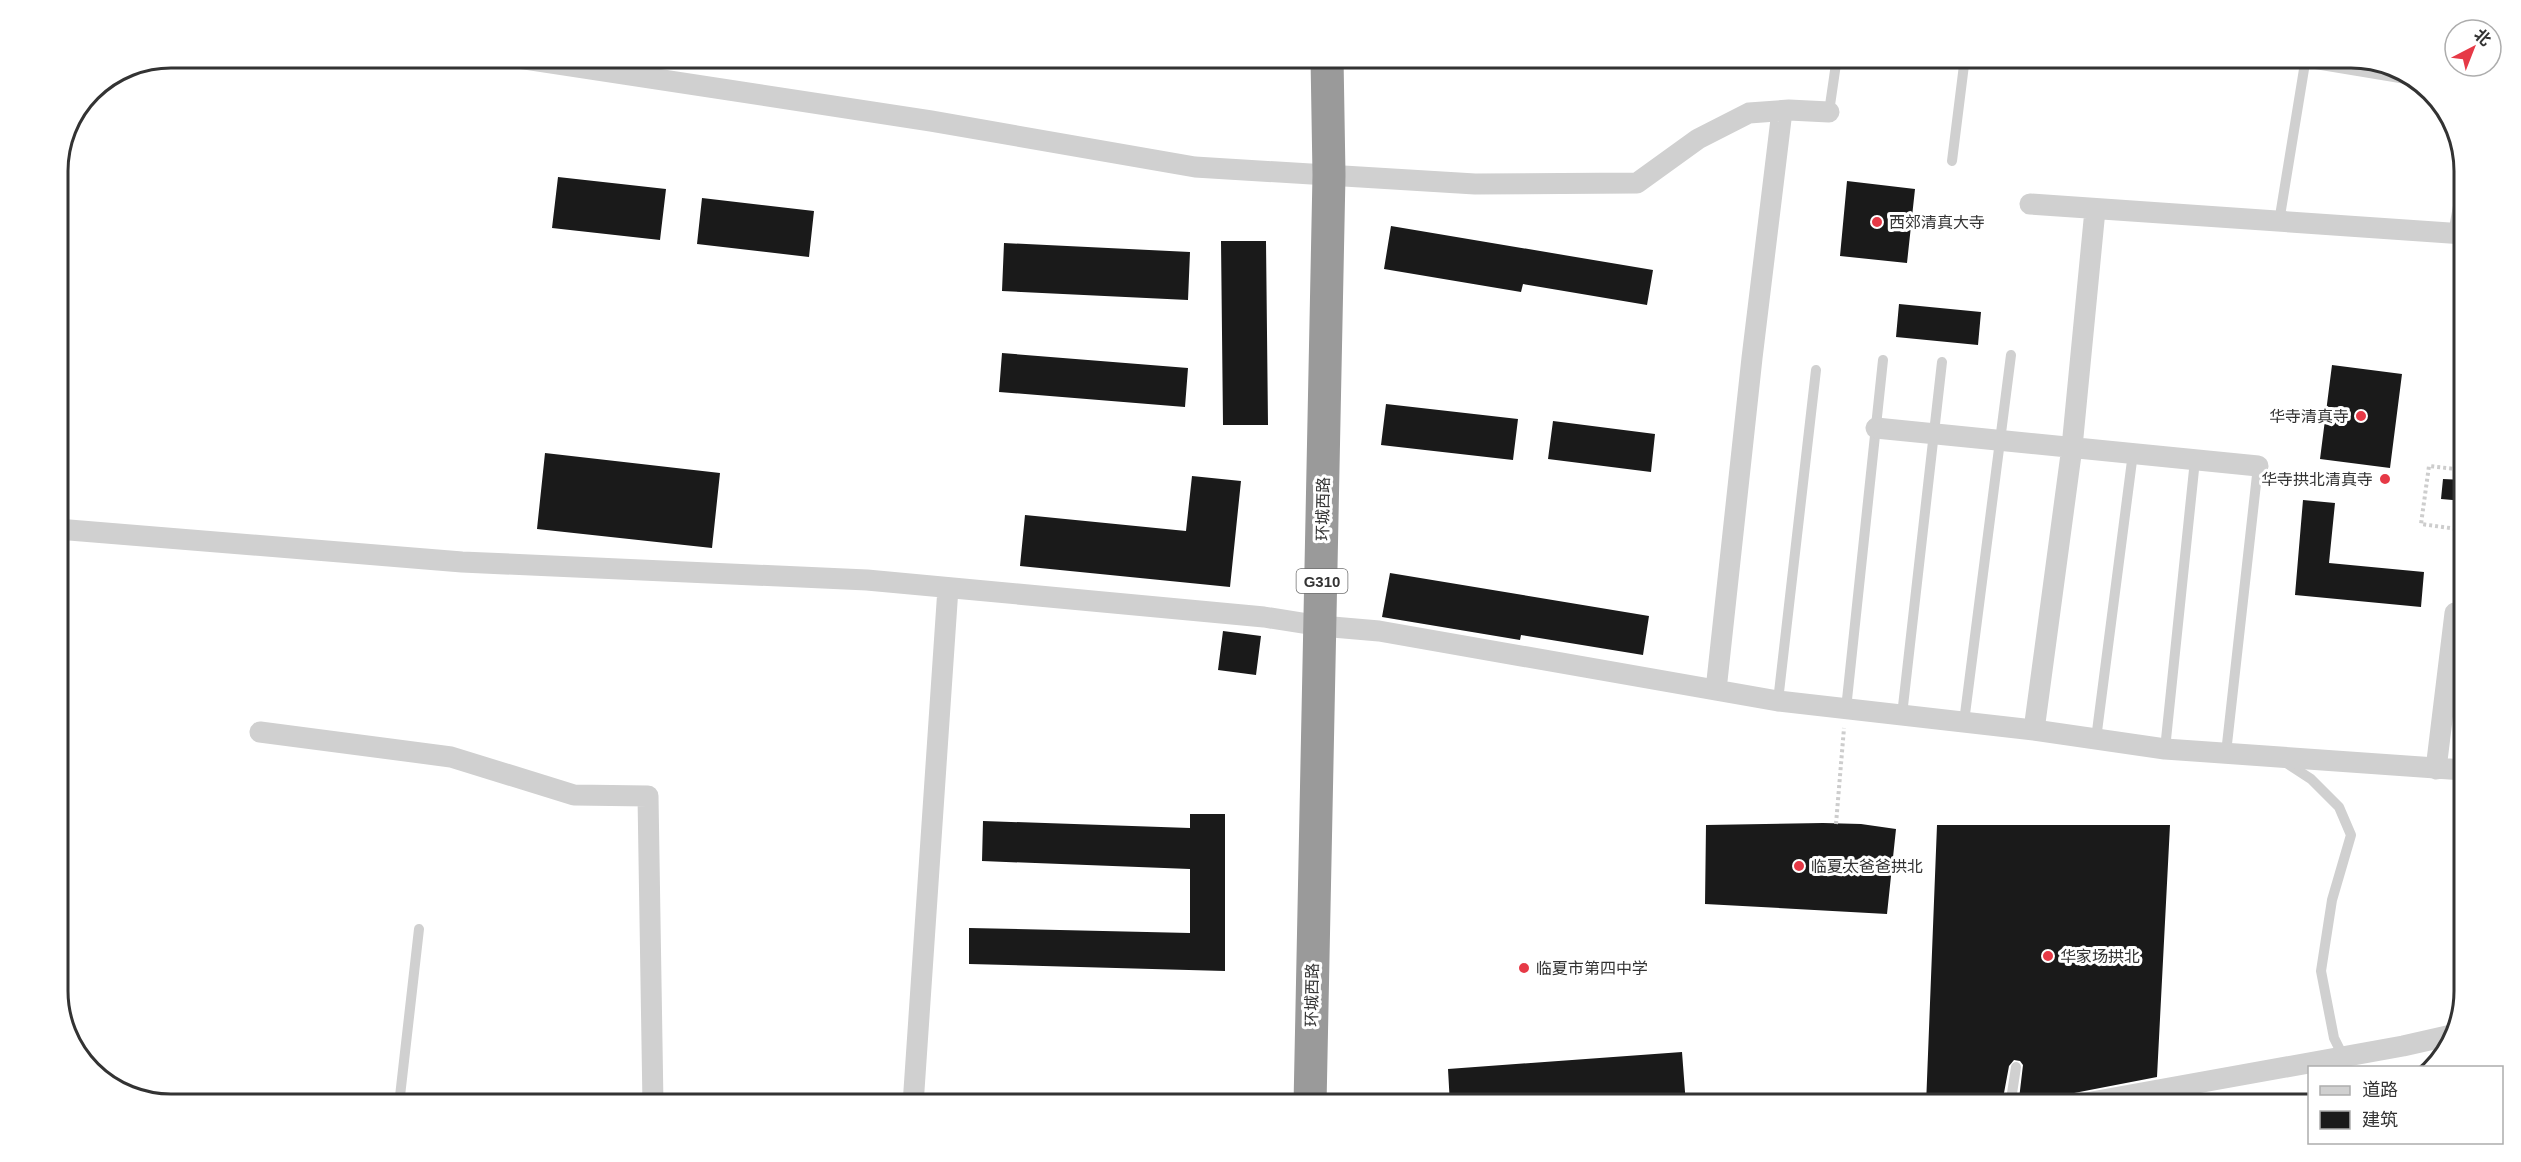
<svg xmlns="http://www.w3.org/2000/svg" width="2521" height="1162" viewBox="0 0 2521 1162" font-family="Arial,'Noto Sans SC',sans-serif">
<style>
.building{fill:#1a1a1a}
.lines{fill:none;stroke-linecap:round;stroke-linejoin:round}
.path{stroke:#cdcdcd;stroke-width:4;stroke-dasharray:3 3;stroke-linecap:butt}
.lane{stroke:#d0d0d0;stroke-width:10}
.street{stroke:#d0d0d0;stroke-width:21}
.highway{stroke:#9a9a9a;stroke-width:33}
.poi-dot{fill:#e63946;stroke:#fff;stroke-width:2}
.labels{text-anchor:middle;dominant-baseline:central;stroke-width:6;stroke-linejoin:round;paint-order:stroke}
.shield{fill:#fff;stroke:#707070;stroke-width:1.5}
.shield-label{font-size:15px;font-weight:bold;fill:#333}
.poi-label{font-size:16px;fill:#333;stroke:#fff;text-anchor:start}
.street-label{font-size:16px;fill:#333;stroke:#fff}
.rim{fill:none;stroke:#333;stroke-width:3}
</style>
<rect width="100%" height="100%" fill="#fff"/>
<path class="building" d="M558 177 666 189 660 240 552 228Z
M1847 181 1915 189 1907 263 1840 256Z
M702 198 814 211 809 257 697 244Z
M1391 226 1653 270 1647 305 1523 284 1521 292 1384 269Z
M1221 241H1266L1268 425H1223Z
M1004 243 1190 252 1188 300 1002 291Z
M1899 304 1981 312 1978 345 1896 337Z
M1002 353 1188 368 1185 407 999 392Z
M2332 365 2402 374 2390 468 2320 459Z
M1386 404 1518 419 1513 460 1381 445Z
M1553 421 1655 434 1651 472 1548 459Z
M545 453 720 473 712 548 537 529Z
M1192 476 1241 481 1230 587 1020 566 1025 515 1186 531Z
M2443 479 2464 480V501L2441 499Z
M2303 500 2335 503 2329 563 2424 572 2421 607 2295 595Z
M1390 573 1649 616 1643 655 1521 635 1520 640 1382 617Z
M1223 631 1261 636 1256 675 1218 670Z
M1190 814H1225V971L969 964V928L1190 933V869L982 861 983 821 1190 828Z
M1823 823 1861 824 1896 829 1887 914 1705 904 1706 825Z
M1937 825H2170L2157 1077 2069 1094 2019 1099 2023 1065 2020 1061 2014 1060 2009 1066 2004 1093 1976 1098 1970 1103 1926 1105Z
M1682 1052 1686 1105H1450L1448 1069Z"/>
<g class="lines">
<path class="path" d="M2459 470 2464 444
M2464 470 2429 466 2421 524 2464 530
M2457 595 2464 550
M1836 824 1844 728"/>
<path class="lane" d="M2272 57 2412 80
M1829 112 1837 57
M1952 161 1965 57
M2279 222 2306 57
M2453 234 2464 172
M1778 701 1816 370
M1846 709 1883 360
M1902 715 1942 362
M1964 722 2011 355
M2096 739 2133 453
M2165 749 2195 460
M2226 753 2258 466
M2285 762 2311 779 2339 807 2351 835 2332 900 2321 971 2334 1038 2343 1056
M399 1105 419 929
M1977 1105 2011 1100 2016 1067"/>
<path class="street" d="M512 57 931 121 1195 167 1475 184 1637 183 1698 139 1749 113 1789 110 1829 112
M2030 204 2464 234
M1876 428 2258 466
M57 529 462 562 867 580 1264 617 1321 626 1379 631 1778 701 2034 730 2165 749 2464 770
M1716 690 1752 358 1782 111
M2034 730 2072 447 2095 210
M260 732 451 757 574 795 648 796 653 1105
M2436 769 2455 613
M913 1105 948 588
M2075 1105 2403 1046 2456 1034"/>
<path class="highway" d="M1310 1105 1329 175 1327 57"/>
</g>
<g class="poi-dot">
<circle cx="1877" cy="222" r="6"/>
<circle cx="2361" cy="416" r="6"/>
<circle cx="2385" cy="479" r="6"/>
<circle cx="1799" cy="866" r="6"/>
<circle cx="2048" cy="956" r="6"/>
<circle cx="1524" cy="968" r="6"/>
</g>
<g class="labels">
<rect class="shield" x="1296.5" y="569" width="51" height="24" rx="4.5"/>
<g class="shield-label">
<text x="1322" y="581">G310</text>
</g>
<g class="poi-label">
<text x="1889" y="222">西郊清真大寺</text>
<text x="2349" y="416" text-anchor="end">华寺清真寺</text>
<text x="2373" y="479" text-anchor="end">华寺拱北清真寺</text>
<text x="1811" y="866">临夏太爸爸拱北</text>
<text x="2060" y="956">华家场拱北</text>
<text x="1536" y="968">临夏市第四中学</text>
</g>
<g class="street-label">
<text transform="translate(1323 509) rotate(-89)">环城西路</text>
<text transform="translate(1312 995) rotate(-89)">环城西路</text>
</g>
</g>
<path d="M0 0H2521V1162H0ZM171 68H2351A103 103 0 0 1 2454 171V991A103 103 0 0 1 2351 1094H171A103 103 0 0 1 68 991V171A103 103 0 0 1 171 68Z" fill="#fff" fill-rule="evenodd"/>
<path class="rim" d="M171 68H2351A103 103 0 0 1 2454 171V991A103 103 0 0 1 2351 1094H171A103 103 0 0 1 68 991V171A103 103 0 0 1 171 68Z"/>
<rect x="2308" y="1066" width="195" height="78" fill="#ffffff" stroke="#adadad" stroke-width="1.5"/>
<rect x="2320" y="1086" width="30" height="9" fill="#d0d0d0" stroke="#adadad" stroke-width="1.5"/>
<text x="2362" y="1096" font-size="18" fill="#333333">道路</text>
<rect x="2320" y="1111" width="30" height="18" fill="#1a1a1a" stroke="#adadad" stroke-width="1.5"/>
<text x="2362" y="1126" font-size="18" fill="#333333">建筑</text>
<g transform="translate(2473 48) rotate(42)"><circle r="28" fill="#ffffff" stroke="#adadad" stroke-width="1.5"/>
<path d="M0-4.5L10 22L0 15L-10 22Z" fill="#e63946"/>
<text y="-9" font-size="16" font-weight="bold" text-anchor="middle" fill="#333333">北</text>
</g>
</svg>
